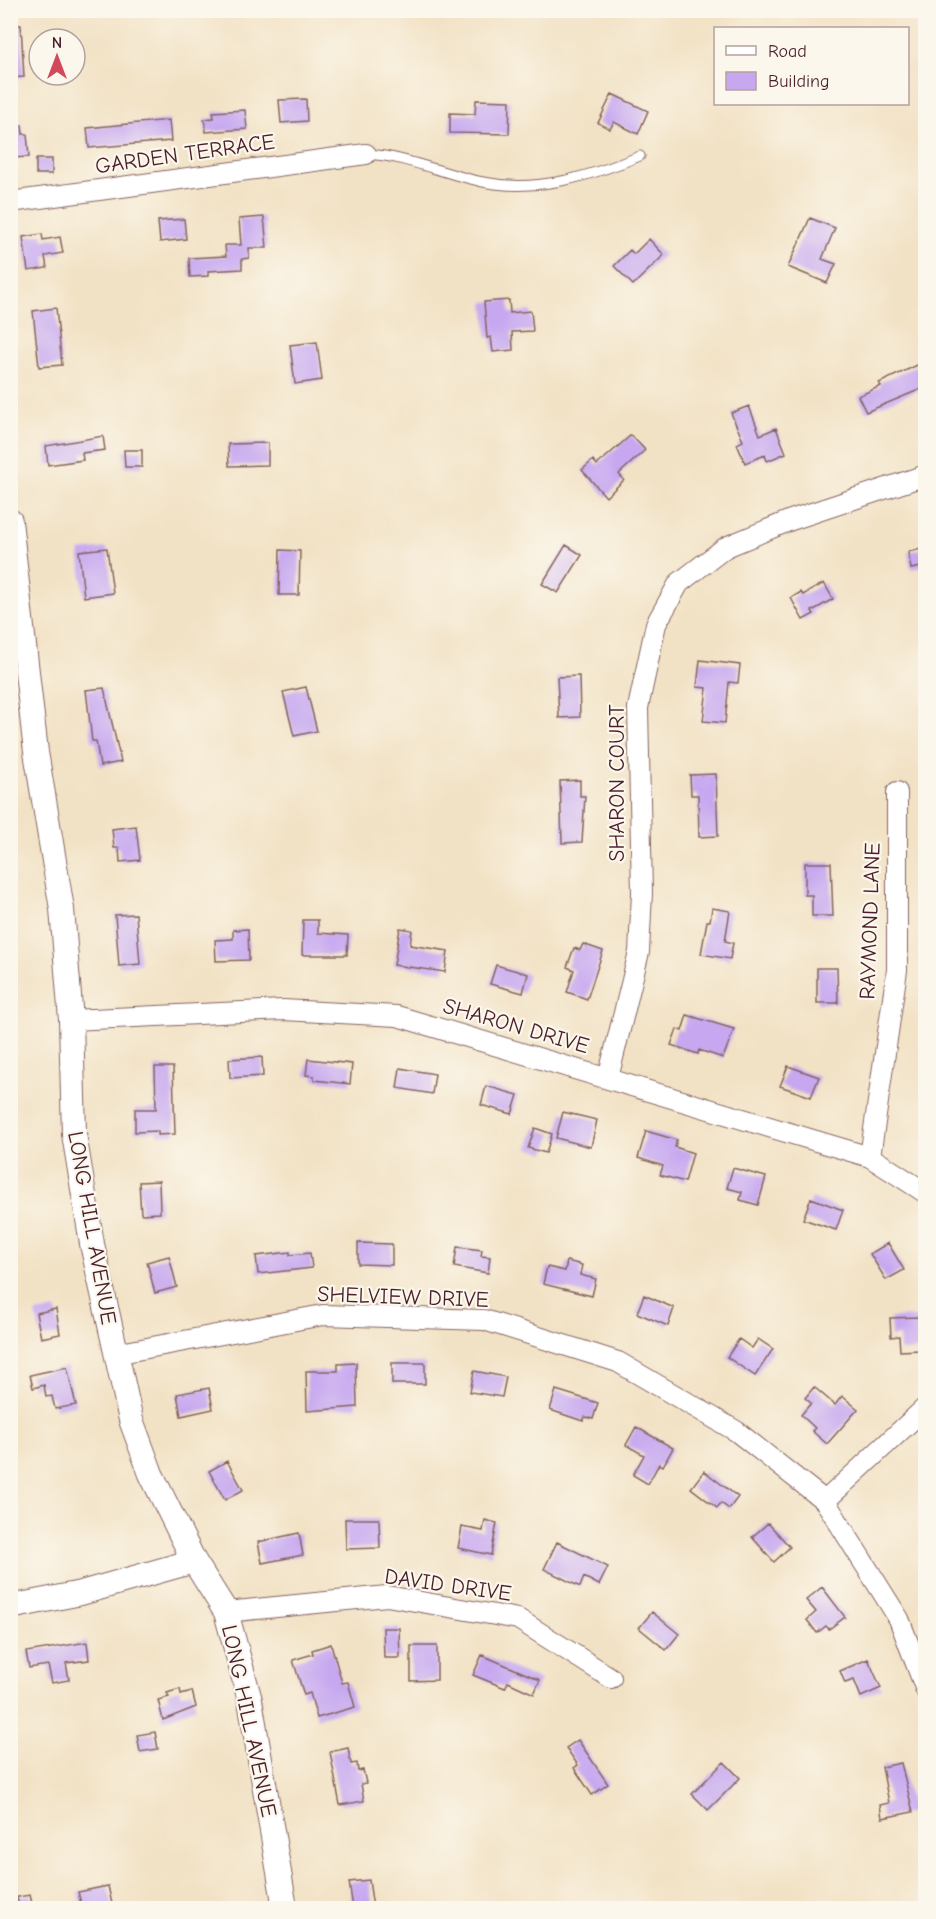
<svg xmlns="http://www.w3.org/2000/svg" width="936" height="1919" viewBox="0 0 936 1919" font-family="'Comic Neue',sans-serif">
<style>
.building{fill:#c6a7f0}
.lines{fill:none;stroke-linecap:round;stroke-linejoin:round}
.service-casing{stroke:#856361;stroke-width:11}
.minor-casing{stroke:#856361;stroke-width:22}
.tertiary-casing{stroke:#856361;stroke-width:26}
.service{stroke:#fff;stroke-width:9}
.minor{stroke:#fff;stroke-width:20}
.tertiary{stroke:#fff;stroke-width:24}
.labels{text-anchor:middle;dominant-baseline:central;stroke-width:4.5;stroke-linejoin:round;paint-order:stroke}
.street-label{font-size:22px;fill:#4a1f2b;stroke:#fbf7ec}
</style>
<rect width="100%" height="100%" fill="#fbf7ec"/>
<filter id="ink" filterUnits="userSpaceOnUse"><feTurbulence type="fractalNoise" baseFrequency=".0167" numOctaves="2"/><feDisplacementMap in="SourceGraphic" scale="12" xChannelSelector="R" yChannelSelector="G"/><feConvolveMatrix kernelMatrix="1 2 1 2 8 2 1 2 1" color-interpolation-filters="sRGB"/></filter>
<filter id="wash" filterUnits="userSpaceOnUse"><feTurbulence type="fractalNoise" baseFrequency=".008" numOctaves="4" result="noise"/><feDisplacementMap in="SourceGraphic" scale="24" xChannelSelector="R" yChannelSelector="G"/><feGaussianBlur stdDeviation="1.35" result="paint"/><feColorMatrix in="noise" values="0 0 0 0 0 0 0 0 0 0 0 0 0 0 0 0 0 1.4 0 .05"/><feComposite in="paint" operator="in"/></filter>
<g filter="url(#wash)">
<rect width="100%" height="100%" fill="#f2e2c5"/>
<g id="blocks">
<path class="building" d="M10 25H21L24 77 10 78Z
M612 94 648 111 638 134 614 122 610 129 598 123Z
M306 99 307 121 281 123 279 100Z
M476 100 510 101 509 134 450 133V113L475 114Z
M245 110 247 129 206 132 204 119 214 118 213 112Z
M169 120 171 141 89 148 87 128Z
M22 125 23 134H27L29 157 10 158V126Z
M36 159H52V174H36Z
M264 217 267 248H249V258L242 259V269L208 271V276L190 277 189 258 226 256 225 245H241L239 219Z
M810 218 835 228 822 259 836 264 827 283 788 267Z
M184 219 186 239 160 242 158 221Z
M42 234 43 240 60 237 63 253 45 256 47 268 28 271 23 237Z
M649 239 664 255 633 285 614 266 630 250 634 254Z
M509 300 510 313 531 311 533 331 512 332 513 350 493 352 491 337 487 338 484 302Z
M56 308 62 365 39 367 33 311Z
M317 342 322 380 295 384 290 345Z
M926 361V387L866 412 858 396 881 386 879 383Z
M749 406 760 435 776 428 786 453 767 461 765 455 745 463 737 444 743 441 731 413Z
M631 435 645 450 619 474 624 480 606 497 582 470 593 460 597 465Z
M103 436 105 450 82 453 83 460 48 465 46 446Z
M268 443V465L229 466 228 444Z
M124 450H142V467H125Z
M566 545 582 555 558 593 542 584Z
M107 548 113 593 84 597 79 551Z
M926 548V566L911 569 908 552Z
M280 550 300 551 299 595H279Z
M824 583 833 599 812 611 814 614 803 620 791 598 801 592 803 595Z
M700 660 740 665 738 683 729 682 725 723 703 721 707 688 697 687Z
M579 676 580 717 559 718 557 677Z
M306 687 317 731 294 736 283 692Z
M104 688 121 762 100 766 96 741H92L86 690Z
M716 774 718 836 699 837 698 795H691L690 775Z
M580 780V796H585L582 842 562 843 560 781Z
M136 826 140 860 120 862 119 848H114L112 829Z
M805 863H831L833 916H812V895H805Z
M712 908 730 911 725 941 733 943 730 959 701 954 707 921H710Z
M136 914 140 964 119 966 115 915Z
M303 920H318V933L348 935 347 955H302Z
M400 928 412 930 410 945 448 951 445 972 394 965Z
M248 929 249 960 216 961 215 940 233 939V930Z
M583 944 603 951 587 999 567 992 574 970 567 967 574 948 580 950Z
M496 965 528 974 523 993 490 984Z
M817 968H837L838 1003H817Z
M687 1015 734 1029 723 1058 699 1050 698 1054 671 1045 677 1029 682 1031Z
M262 1057 263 1076 230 1078 229 1059Z
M308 1059 352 1064 350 1084 314 1080V1076L306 1075Z
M788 1066 819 1077 811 1097 780 1086Z
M155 1067H173L175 1134 158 1135V1131L135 1132V1109H156Z
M400 1068 435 1074 432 1094 397 1088Z
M486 1086 518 1095 512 1114 481 1105Z
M563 1112 597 1120 591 1147 556 1138Z
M535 1128 552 1134 546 1153 528 1148Z
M646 1131 677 1140 675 1147 693 1153 685 1182 660 1175 663 1166 638 1158Z
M733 1168 766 1177 758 1205 740 1200 742 1192 727 1188Z
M159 1181 160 1213 141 1214 139 1182Z
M811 1198 843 1210 836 1230 803 1219Z
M358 1243 392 1244V1265L358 1264Z
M888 1243 904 1270 886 1280 870 1254Z
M457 1247 482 1250 481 1256 490 1257 488 1273 454 1267Z
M290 1252V1255L310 1253 312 1268 258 1274 256 1256Z
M169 1256 177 1287 155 1293 147 1262Z
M567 1261 582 1265 580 1275 596 1279 592 1296 543 1284 547 1267 565 1271Z
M644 1295 674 1308 668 1326 637 1313Z
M56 1309 60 1334 41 1338 36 1313Z
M919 1317 921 1350 900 1351 899 1336 891 1337 890 1318Z
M739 1339 752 1348 758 1339 773 1349 755 1376 727 1357Z
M356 1363 357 1407 307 1411 306 1371H338V1364Z
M392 1363H425V1384H392Z
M67 1367 76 1405 55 1409 52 1396 46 1397 44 1385 33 1388 30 1375Z
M474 1371 506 1377 502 1397 470 1392Z
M814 1387 835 1405 842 1396 858 1409 827 1444 812 1431 815 1428 801 1415 811 1403 805 1398Z
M209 1388 213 1409 181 1416 177 1394Z
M556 1390 598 1403 593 1419 585 1417 583 1421 550 1410Z
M636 1427 673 1448 663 1466 659 1464 648 1484 633 1475 644 1455 626 1445Z
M227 1461 243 1490 225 1500 209 1471Z
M704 1471 738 1497 729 1509 721 1503 717 1508 691 1488Z
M345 1519H379L380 1548 346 1549Z
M485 1520 497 1523 491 1555 458 1548 462 1527 483 1531Z
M768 1523 790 1547 774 1562 752 1537Z
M299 1533 303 1555 262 1563 258 1542Z
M557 1542 608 1567 599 1585 584 1577 580 1587 544 1569Z
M822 1587 845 1617 829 1629 826 1626 817 1633 807 1620 816 1612 806 1600Z
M652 1612 679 1634 666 1650 639 1628Z
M383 1628H399L400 1658H384Z
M87 1642 89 1660 66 1663 69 1680 52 1683 48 1665 29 1668 26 1652Z
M331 1644 342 1683 348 1682 355 1707 317 1718 310 1693 304 1695 293 1660 313 1654 312 1650Z
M411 1646H437V1680L411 1681Z
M482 1655 540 1680 534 1694 508 1682 505 1688 473 1675Z
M868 1659 881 1688 861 1697 854 1680 845 1683 840 1671Z
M180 1689 181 1694 192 1691 196 1707 163 1720 158 1700 169 1697 167 1693Z
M155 1732 158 1749 140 1752 137 1735Z
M578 1740 608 1784 592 1795 574 1768 578 1765 566 1748Z
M348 1748 351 1764 357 1763 358 1771 363 1770 366 1783 361 1784 364 1801 340 1805 330 1752Z
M724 1762 740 1778 708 1810 692 1794Z
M901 1763 913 1812 882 1818 880 1805 889 1803 882 1767Z
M369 1880 373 1908H353L349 1882Z
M108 1886 113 1908H82L78 1892Z
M30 1895 33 1908H19L17 1897Z"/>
</g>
</g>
<g filter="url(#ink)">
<use href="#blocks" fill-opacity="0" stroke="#856361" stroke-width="1.5"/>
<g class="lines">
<defs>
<path id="service" d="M366 154C406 156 443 174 483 182 538 193 590 176 640 156"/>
<path id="minor" d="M10 202 366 154
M71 1020 283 1010 397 1016 870 1157 926 1193
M608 1078 639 952 642 893 638 708 656 624 679 583 726 547 791 520 926 475
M870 1157 897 970V792
M115 1354 323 1315 484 1320 618 1362 736 1431 825 1501 899 1619 926 1690
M825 1501 926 1407
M226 1612 387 1596 518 1619 611 1678"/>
<path id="tertiary" d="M10 521 36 752 62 909 71 1020 74 1134 92 1244 131 1420 151 1474 194 1561 226 1612 250 1700 285 1908
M10 1607 81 1593 194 1561"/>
</defs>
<use href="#service" class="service-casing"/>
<use href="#minor" class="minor-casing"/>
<use href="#tertiary" class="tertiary-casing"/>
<use href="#service" class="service"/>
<use href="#minor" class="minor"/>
<use href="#tertiary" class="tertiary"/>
</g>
</g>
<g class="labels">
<g class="street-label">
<text transform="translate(185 154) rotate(-8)">GARDEN TERRACE</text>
<text transform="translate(617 783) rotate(-90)">SHARON COURT</text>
<text transform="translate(870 921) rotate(-88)">RAYMOND LANE</text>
<text transform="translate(516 1026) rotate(16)">SHARON DRIVE</text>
<text transform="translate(92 1228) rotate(80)">LONG HILL AVENUE</text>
<text transform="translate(403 1297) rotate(2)">SHELVIEW DRIVE</text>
<text transform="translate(448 1585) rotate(8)">DAVID DRIVE</text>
<text transform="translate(249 1721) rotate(78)">LONG HILL AVENUE</text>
</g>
</g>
<rect width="936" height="1919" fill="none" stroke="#fbf7ec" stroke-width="36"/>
<rect x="714" y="27" width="195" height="78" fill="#fbf7ec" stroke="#b4a19f" stroke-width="1.5"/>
<rect x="726" y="46" width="30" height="9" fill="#ffffff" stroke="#b4a19f" stroke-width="1.5"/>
<text x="768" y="57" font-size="18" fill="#4a1f2b">Road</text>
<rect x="726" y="72" width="30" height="18" fill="#c6a7f0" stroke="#b4a19f" stroke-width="1.5"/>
<text x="768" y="87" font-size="18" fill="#4a1f2b">Building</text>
<g transform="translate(57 57)"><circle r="28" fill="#fbf7ec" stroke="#b4a19f" stroke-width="1.5"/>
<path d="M0-4.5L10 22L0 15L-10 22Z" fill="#d1495b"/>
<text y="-9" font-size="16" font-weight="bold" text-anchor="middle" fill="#4a1f2b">N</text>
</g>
</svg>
